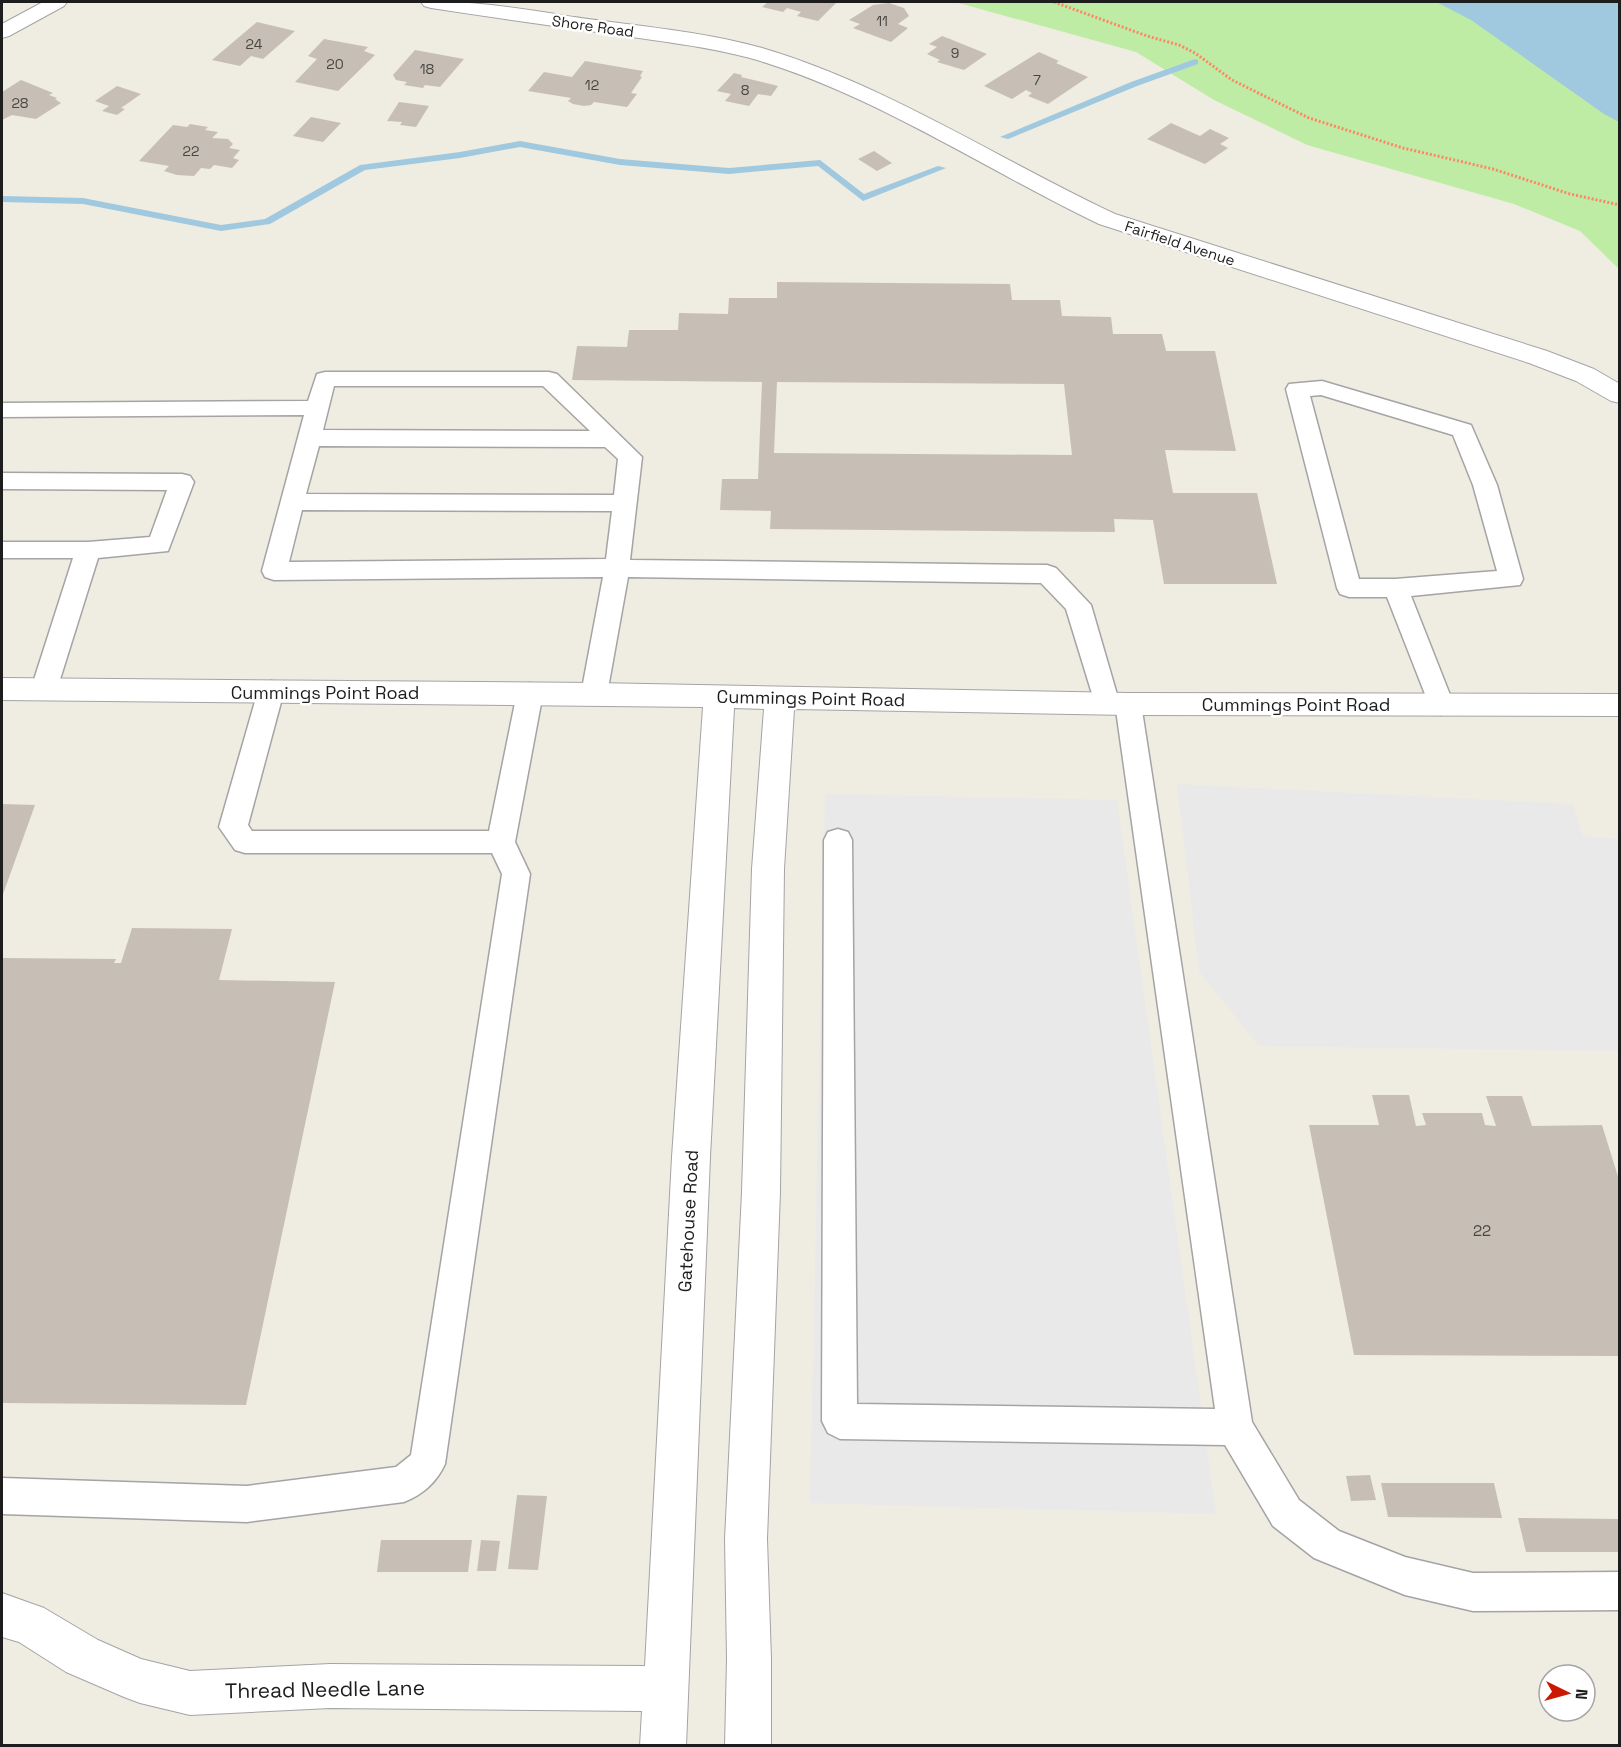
<svg xmlns="http://www.w3.org/2000/svg" width="1621" height="1747" viewBox="0 0 1621 1747" font-family="'Space Grotesk',sans-serif">
<style>
.grass{fill:#bfeca5}
.parking{fill:#e9e9e9}
.water{fill:#a0c9df}
.lines{fill:none;stroke-linecap:round;stroke-linejoin:round}
.stream{fill:#a0c9df;fill-rule:evenodd}
.building{fill:#c7bfb5;fill-rule:evenodd}
.lane-casing{stroke:#a4a4a4;stroke-width:3}
.street-casing{stroke:#a4a4a4;stroke-width:2}
.path{stroke:#ff8663;stroke-width:3;stroke-dasharray:2 2;stroke-linecap:butt}
.lane{fill:#fff;fill-rule:evenodd}
.street{fill:#fff;fill-rule:evenodd}
.labels{text-anchor:middle;dominant-baseline:central;stroke-width:5;stroke-linejoin:round;paint-order:stroke}
.far-number-label{font-size:14px;fill:#484643}
.far-street-label{font-size:15px;fill:#1d1d1d;stroke:#fff}
.number-label{font-size:15px;fill:#484643}
.street-label{font-size:18px;fill:#1d1d1d;stroke:#fff}
.near-street-label{font-size:21px;fill:#1d1d1d;stroke:#fff}
</style>
<rect width="100%" height="100%" fill="#efece2"/>
<path class="grass" d="M955 2H1619V269L1580 231 1514 204 1307 145 1214 100 1136 52Z"/>
<path class="parking" d="M1177 784 1573 804 1583 836 1619 839V1051L1259 1046 1199 971Z
M825 794 1117 800 1216 1514 810 1503Z"/>
<path class="water" d="M1436 2H1619V122L1604 114 1471 20Z"/>
<g class="lines">
<path class="stream" d="M1195 59 1198 60V64L1137 86 1008 139 1000 137 1131 82Z
M520 141 620 159 729 168 820 160 864 194 938 166 946 168 863 201 818 166 729 174 620 165 520 147 460 158 365 170 270 224 221 231 83 204 2 202V196L83 198 221 225 265 219 360 165 460 152Z"/>
</g>
<path class="building" d="M768 2H837L818 21 797 16 801 12 787 8 783 12 762 7Z
M889 3 904 8 909 16 898 24 908 28 891 42 853 28 860 24 849 20 873 5Z
M257 22 295 31 263 59 251 56 240 66 212 60Z
M942 36 950 39 987 54 964 70 937 62 940 60 927 54 937 47 929 44Z
M324 39 368 47 364 51 375 55 338 91 295 82 317 59 308 56Z
M415 50 464 59 440 87 425 85 423 88 404 85 407 82 396 80 393 75Z
M1039 52 1059 61 1056 63 1088 77 1048 104 1028 96 1032 93 1026 90 1012 99 984 86Z
M585 61 643 71 640 76 642 77 631 93 637 94 627 107 594 102 591 105 584 106 573 104 568 101 571 98 528 91 544 72 572 77Z
M734 73 742 75 741 77 778 86 771 96 758 94 749 106 725 101 731 94 717 91Z
M21 80 53 93 49 95 57 98 55 99 61 103 36 119 12 115 2 120V92Z
M117 86 141 94 121 108 125 109 117 115 102 111 109 106 95 101Z
M399 102 429 106 416 127 400 125 402 122 387 121Z
M311 117 341 123 323 142 293 136Z
M1171 123 1200 136 1210 129 1229 138 1220 144 1228 148 1205 164 1147 139Z
M190 124 208 127 205 130 218 132 212 138 228 139 233 144 229 148 240 150 233 158 239 160 232 168 214 165 210 169 201 168 194 176 177 175 164 171 169 166 139 161 173 125 187 127Z
M874 151 892 163 877 171 858 159Z
M777 282 1010 284 1012 300H1060L1062 316 1111 317 1113 334H1162L1166 351H1215L1236 451 1165 450 1173 493H1257L1277 584H1164L1153 520 1114 519 1115 532 770 529 771 511 720 510 722 479H758L762 382 572 380 577 346 627 347 629 330H678L679 313 728 314 729 298H777ZM777 382 1064 384 1072 455 774 453Z
M2 804 35 805 2 897Z
M132 928 232 929 219 980 335 982 246 1405 2 1403V958L116 959 114 963H121Z
M1372 1095H1409L1416 1126 1426 1125 1422 1113H1482L1485 1125 1496 1126 1486 1096H1522L1532 1126 1602 1125 1620 1183V1356L1354 1355 1309 1125H1379Z
M1370 1475 1376 1500 1351 1501 1346 1476Z
M1381 1483H1494L1502 1518 1388 1517Z
M517 1495 547 1496 538 1570 508 1569Z
M1518 1518 1620 1519V1552H1526Z
M381 1540H472L468 1572H377Z
M481 1540 500 1541 496 1571H477Z"/>
<g class="lines">
<defs>
<path id="lane" d="M325 372H549L557 374 642 457 630 560 1047 565 1056 568 1091 605 1118 698 1128 694 1137 697 1141 704 1252 1422 1299 1500 1339 1531 1405 1557 1473 1573 1620 1572V1610L1473 1611 1405 1595 1314 1558 1273 1526 1225 1445 840 1439 828 1433 822 1421 824 840 828 832 838 829 848 832 852 840 857 1404 1215 1409 1116 710 1106 713 1097 710 1066 609 1041 583 628 577 607 694 603 701 594 704 585 701 581 694 603 577 274 580 265 577 262 571 304 415 2 417V403L308 401 317 374ZM334 386H543L590 431 323 430ZM319 446 605 447 618 459 614 495 306 494ZM302 510 612 511 606 559 289 562Z
M1322 381 1471 425 1497 485 1523 579 1520 585 1411 596 1454 705 1450 712 1441 715 1432 712 1387 597H1349L1340 594 1337 588 1286 389 1289 384ZM1321 395 1453 435 1473 485 1497 571 1395 579H1359L1310 396Z
M2 473 182 474 190 476 194 482 168 551 98 558 57 689 53 696 44 699 35 696 31 689 73 558H2V542H88L150 537 167 490 2 489Z
M271 681 280 684 284 691 248 825 252 831H489L517 693 521 686 530 683 539 686 543 693 515 842 530 874 445 1464C437 1482 422 1495 404 1502L247 1522 2 1514V1478L247 1486 396 1467 411 1455 502 874 492 853H245L235 850 219 827 258 691 262 684Z"/>
<path id="street" d="M43 2H67L64 6 9 36 2 38V24Z
M421 2C471 0 524 9 574 17 636 26 701 31 762 48 887 85 998 159 1115 214L1547 351 1594 369 1620 384V403L1611 401 1576 381 1529 363 1099 224C984 169 872 93 750 58 709 47 666 42 625 36 560 27 496 18 431 8L424 6Z
M2 678 594 683 1128 693 1620 694V716L1128 715 794 709 784 869 780 1192 767 1539 771 1659V1746H725L727 1659 725 1539 742 1192 752 869 764 709 734 708 710 1157 686 1746H640L642 1711 330 1708 190 1715 140 1703 124 1697 66 1672 19 1642 2 1637V1593L44 1608 98 1640 141 1659 190 1671 330 1664 645 1666 672 1157 703 707 2 700Z"/>
</defs>
<use href="#lane" class="lane-casing"/>
<use href="#street" class="street-casing"/>
<path class="path" d="M1054 2 1147 36 1179 45 1195 53 1232 80 1309 118 1403 148 1493 169 1570 194 1620 205"/>
<use href="#lane" class="lane"/>
<use href="#street" class="street"/>
</g>
<g class="labels">
<g class="far-number-label">
<text x="882" y="21">11</text>
<text x="254" y="44">24</text>
<text x="955" y="53">9</text>
<text x="335" y="64">20</text>
<text x="427" y="69">18</text>
<text x="1037" y="80">7</text>
<text x="592" y="85">12</text>
<text x="745" y="90">8</text>
<text x="20" y="103">28</text>
<text x="191" y="151">22</text>
</g>
<g class="far-street-label">
<text transform="translate(593 26) rotate(8)">Shore Road</text>
<text transform="translate(1180 243) rotate(18)">Fairfield Avenue</text>
</g>
<g class="number-label">
<text x="1482" y="1230">22</text>
</g>
<g class="street-label">
<text x="325" y="692">Cummings Point Road</text>
<text transform="translate(811 698) rotate(1)">Cummings Point Road</text>
<text x="1296" y="704">Cummings Point Road</text>
<text transform="translate(688 1221) rotate(-87)">Gatehouse Road</text>
</g>
<g class="near-street-label">
<text transform="translate(325 1689) rotate(-1)">Thread Needle Lane</text>
</g>
</g>
<rect width="1621" height="1747" fill="none" stroke="#1d1d1d" stroke-width="6"/>
<g transform="translate(1567 1693) rotate(95)"><circle r="28" fill="#ffffff" stroke="#a5a5a5" stroke-width="1.5"/>
<path d="M0-4.5L10 22L0 15L-10 22Z" fill="#ca1900"/>
<text y="-9" font-size="16" font-weight="bold" text-anchor="middle" fill="#1d1d1d">N</text>
</g>
</svg>
